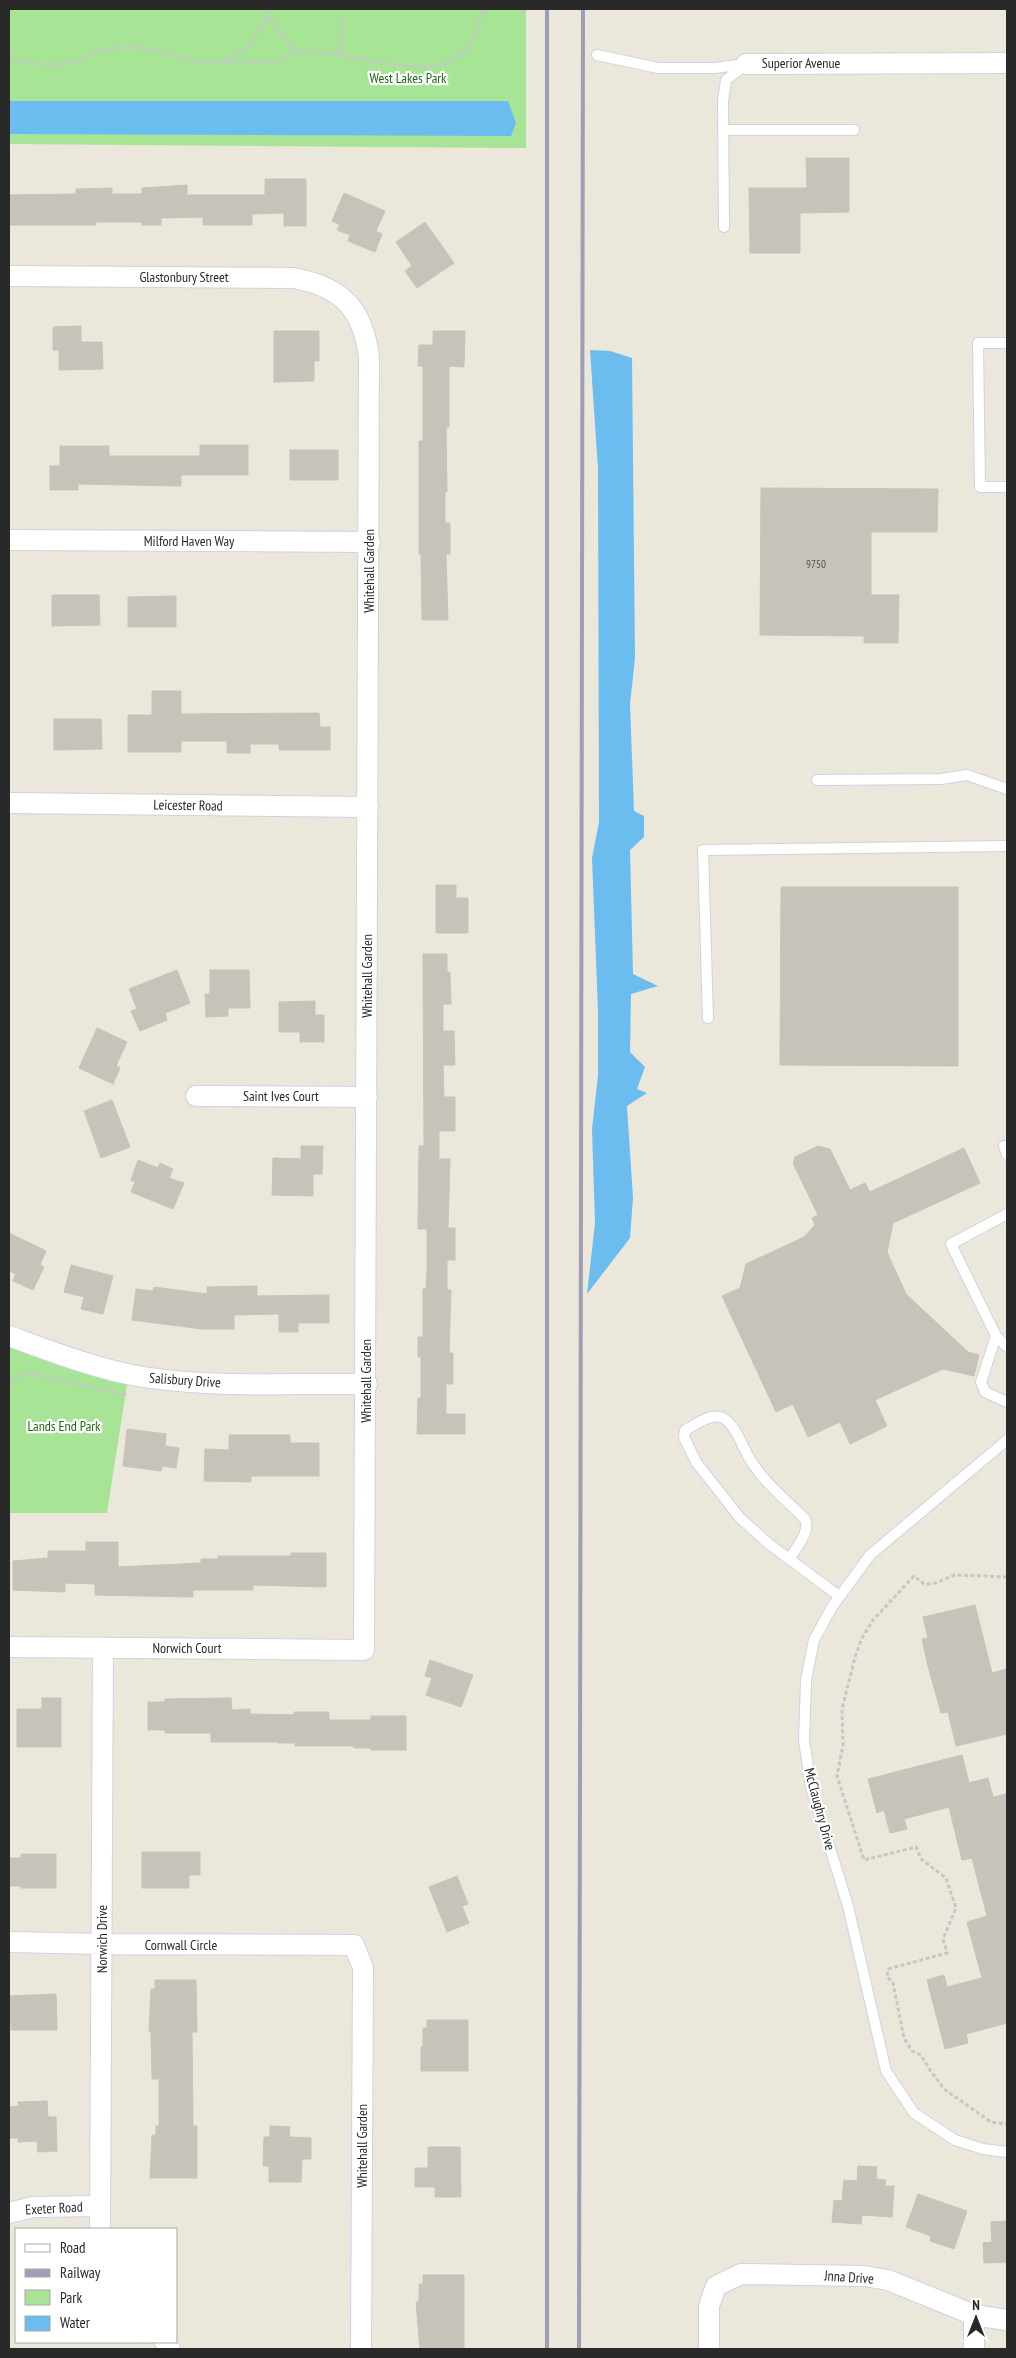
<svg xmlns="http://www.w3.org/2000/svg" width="1016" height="2358" viewBox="0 0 1016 2358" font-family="'PT Sans Narrow',sans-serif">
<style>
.green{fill:#a7e496}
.water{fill:#6bbdf0}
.building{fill:#c7c3ba;stroke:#c7c3b5}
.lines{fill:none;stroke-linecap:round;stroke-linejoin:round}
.lane-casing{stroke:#d0d1e3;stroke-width:12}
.street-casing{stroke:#d0d1e3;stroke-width:22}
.path{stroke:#c7c7c7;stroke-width:3;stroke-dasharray:4 2.5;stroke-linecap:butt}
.lane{stroke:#fff;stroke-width:10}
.street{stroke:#fff;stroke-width:20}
.rail{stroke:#9e9eb4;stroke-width:4}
.labels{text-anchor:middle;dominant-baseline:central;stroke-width:4.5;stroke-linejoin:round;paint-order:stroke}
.number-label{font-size:11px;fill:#50504d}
.street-label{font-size:14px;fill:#292929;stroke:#fff}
.park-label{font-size:14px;fill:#1f6718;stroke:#fff}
</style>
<rect width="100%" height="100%" fill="#ece7db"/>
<path class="green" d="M9 9H526V148L9 144Z
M9 1347 80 1372 127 1384 107 1513H9Z"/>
<path class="water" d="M9 101H508L516 123 511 136 9 134Z
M590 350 610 351 632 358 635 658 630 704 634 811 644 816V837L630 850 633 974 658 986 631 994 630 1052 645 1067 637 1089 647 1093 627 1106 633 1198 630 1238 587 1294 595 1223 592 1129 598 1075V1011L592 858 599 822 598 469Z"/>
<path class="building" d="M806 158H849V212L800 213V253H750L749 188H807Z
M265 179H306V226H284V213L252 214V225H203V217L161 218V225H142V222H96V225H10L9 195 76 194V189L112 188V194H142V188L187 185V195H265Z
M344 193 385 211 376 231 382 234 375 252 348 241 350 235 337 230 340 225 332 221Z
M425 222 454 263 417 288 405 271 412 266 396 242Z
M81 326V342H102L103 369 59 370V350H53V327Z
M274 331H319V361H314V381L274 382Z
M433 331H465L464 367 449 366V427H446L447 492H445V523H450V554H446L448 620H422L421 554H419V441H423V366H418L419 345H433Z
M200 445H248V475H181V486L78 484V490H50V466H60V446H109V456H200Z
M290 450H338V480H290Z
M761 488 938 489 937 532H871V595H899L898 643H864V636L760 635Z
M52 595H99L100 625 52 626Z
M176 596V627H128V597Z
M152 691H181V714L319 713 320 727H330V750H279V744H250V753H227V741H181V752H128V715H152Z
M54 719H101L102 749 54 750Z
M436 885H456V898H468V933H436Z
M781 887H958V1066L780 1065Z
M423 954H447V972H450L451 1004H443V1031H454L455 1065H443L444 1097H455V1131H439V1159H450L448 1228H455V1260H447V1290H451L449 1353H453V1384H446V1414H465V1434H417L418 1398H421V1357H418V1337H423V1289H426L427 1272V1229H418L419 1146H424Z
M177 970 190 1003 165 1013 167 1020 140 1031 131 1011 137 1009 129 989Z
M210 970H249L250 1008H228V1016L206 1017 205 994H210Z
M315 1001V1015H324V1042H300V1032H279V1002Z
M97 1028 127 1042 116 1066 120 1068 113 1084 79 1068Z
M112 1100 130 1147 101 1158 84 1111Z
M301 1146H323L322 1174H313V1196L272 1195 273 1158 301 1159Z
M818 1146 830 1149 850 1190 865 1183 870 1192 964 1148 980 1183 893 1223 887 1252 906 1294 968 1352 979 1355 974 1376 943 1369 875 1400 887 1426 850 1444 840 1422 808 1437 793 1404 776 1412 722 1296 740 1288 746 1264 804 1237 815 1225 812 1218 818 1215 793 1163 795 1157Z
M138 1160 158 1168 160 1163 173 1169 169 1178 184 1183 173 1209 131 1192 135 1182 131 1180Z
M9 1233 46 1251 40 1265 44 1267 33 1290 13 1281 16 1274 9 1271Z
M71 1265 113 1276 103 1314 81 1309 84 1297 64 1292Z
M257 1286V1296L329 1295V1323H298V1332H279V1314L234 1315V1329H202L132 1320 136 1289 153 1291 154 1287 207 1294V1287Z
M127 1429 166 1434 165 1446 179 1448 176 1468 162 1466 161 1471 123 1466Z
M229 1435H290V1443H319V1476H251V1482L204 1481 205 1449 229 1450Z
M86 1542H118V1567L201 1563V1559H218V1556H291V1553H326V1587L253 1585V1590H193V1597L95 1595V1584L65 1583V1592L13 1590V1561L48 1558V1551H86Z
M975 1605 992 1673 1007 1669V1734L956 1746 948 1712 941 1713 928 1666 922 1639 928 1638 923 1617Z
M430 1660 473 1675 461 1707 426 1695 432 1678 425 1676Z
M42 1698H61V1747H17V1709H42Z
M231 1698 232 1710 250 1709V1714L294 1715V1712H329V1720H371V1716H406V1750H371V1748H354V1746H295V1743H278V1742H211V1733H165V1730H148V1702H165V1699Z
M962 1755 969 1783 988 1778 993 1797 1007 1794V2023L966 2034 968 2043 945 2049 927 1980 944 1975 947 1987 982 1978 967 1922 987 1916 972 1858 962 1860 949 1807 904 1819 907 1829 890 1833 884 1810 877 1813 868 1779Z
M142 1852H200V1875H189V1888H142Z
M21 1854H56V1888H21V1886H9V1858H21Z
M457 1876 468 1904 462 1906 469 1923 447 1932 429 1887Z
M155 1980H196L197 2032H192L193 2126H197V2178H150L152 2135H156V2126H159V2079H152L151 2032H149L151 1989H155Z
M56 1994 57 2030H11L10 1996Z
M427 2020H468V2071H421V2047H423V2028H427Z
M47 2101 48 2117H56L57 2151 38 2152 37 2141 18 2142V2138H9V2107L19 2106 18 2102Z
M270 2126 290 2127 289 2137 311 2138V2159H302L301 2182H269V2166H263L264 2137H270Z
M428 2147H460L461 2197H435V2187H415V2168H428Z
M858 2166 877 2167 876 2179 886 2180 885 2186H894L892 2217 862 2215 861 2224 832 2222 834 2200 842 2201 844 2180 857 2181Z
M918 2194 967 2211 954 2249 930 2241 931 2236 906 2227Z
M1007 2221V2262L984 2263 983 2243 992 2242 991 2222Z
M423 2275H464V2349H420L416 2302H419V2284H423Z"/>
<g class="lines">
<defs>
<path id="lane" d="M597 55 658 68H715L745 64
M723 130H854
M724 227 723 101 726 80 746 64
M1007 343H978L980 487H1007
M817 780 941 779 967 775 1007 789
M708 1018 703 850 1007 846
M1004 1146 1007 1155
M1007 1214 951 1244 996 1336 981 1382 985 1392 1007 1402
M996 1336 1007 1347
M1007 1440 870 1555 832 1607 814 1640 806 1680 804 1740 811 1787 848 1906 886 2071 914 2113 955 2140 983 2149 1007 2152
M790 1558C796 1548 811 1531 805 1519 785 1499 762 1481 748 1456 742 1445 733 1420 720 1417 709 1414 694 1426 685 1430L684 1437 696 1462 740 1518 769 1544 839 1596"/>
<path id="street" d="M746 64 1007 63
M9 276 294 278C342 287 363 309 369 357L364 1650 9 1647
M9 540 370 542
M9 803 368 807
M196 1096 367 1097
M9 1336C53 1352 96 1369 143 1377 216 1388 292 1383 367 1384
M9 1942 102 1944 354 1945 363 1968 361 2349
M9 2213 33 2207 100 2206
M100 2229 103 1648
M165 2342 170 2349
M709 2349V2306L716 2286 741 2274 864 2276 888 2280 974 2315 1007 2320
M974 2349V2315"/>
</defs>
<use href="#lane" class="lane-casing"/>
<use href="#street" class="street-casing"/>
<path class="path" d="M268 16 283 38 296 51
M340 54 343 18
M9 57C29 64 55 68 76 61 92 56 102 48 119 48 132 47 145 48 157 51 194 60 221 75 251 42 259 32 268 21 268 9
M226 61C244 64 281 65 296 51 311 52 327 52 342 55 398 64 469 92 483 9
M9 1380 28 1373 127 1395
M1007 1577 955 1575 933 1584H924L914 1576 873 1620 862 1638 855 1657 842 1709 843 1745 837 1776 864 1860 916 1847 921 1859 946 1878 956 1908 943 1939 947 1953 888 1969 887 1977 893 1983 904 2038 912 2051 921 2055 930 2070 944 2089 991 2122 1007 2124"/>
<use href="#lane" class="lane"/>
<use href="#street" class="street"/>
<path class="rail" d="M547 9V2349
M579 2349 583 9"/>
</g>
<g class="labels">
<g class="number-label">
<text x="816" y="564">9750</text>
</g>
<g class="street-label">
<text x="801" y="63">Superior Avenue</text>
<text x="184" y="277">Glastonbury Street</text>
<text x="189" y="541">Milford Haven Way</text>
<text transform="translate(369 571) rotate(-90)">Whitehall Garden</text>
<text transform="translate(188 805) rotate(1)">Leicester Road</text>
<text transform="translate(367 976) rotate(-90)">Whitehall Garden</text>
<text x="281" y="1096">Saint Ives Court</text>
<text transform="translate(185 1380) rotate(4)">Salisbury Drive</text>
<text transform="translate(366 1381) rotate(-90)">Whitehall Garden</text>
<text x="187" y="1648">Norwich Court</text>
<text transform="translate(820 1809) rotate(75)">McClaughry Drive</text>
<text transform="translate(102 1939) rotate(-90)">Norwich Drive</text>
<text x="181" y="1945">Cornwall Circle</text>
<text transform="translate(362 2146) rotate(-90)">Whitehall Garden</text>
<text transform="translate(54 2208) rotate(-3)">Exeter Road</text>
<text transform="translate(849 2277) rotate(4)">Jnna Drive</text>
</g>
<g class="park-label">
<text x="408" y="78">West Lakes Park</text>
<text x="64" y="1426">Lands End Park</text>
</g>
</g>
<rect width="1016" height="2358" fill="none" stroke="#292929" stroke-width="20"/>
<rect x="15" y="2228" width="162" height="115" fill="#ffffff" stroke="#a9a9a9"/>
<rect x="25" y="2244" width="25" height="8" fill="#ffffff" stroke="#a9a9a9"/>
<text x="60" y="2253" font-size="15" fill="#292929">Road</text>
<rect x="25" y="2269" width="25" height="8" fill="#9e9eb4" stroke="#a9a9a9"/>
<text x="60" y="2278" font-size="15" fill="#292929">Railway</text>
<rect x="25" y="2290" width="25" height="15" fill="#a7e496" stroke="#a9a9a9"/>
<text x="60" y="2303" font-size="15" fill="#292929">Park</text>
<rect x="25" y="2316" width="25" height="15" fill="#6bbdf0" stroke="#a9a9a9"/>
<text x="60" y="2328" font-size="15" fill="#292929">Water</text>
<g transform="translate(976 2318)" stroke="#ffffff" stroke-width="4" paint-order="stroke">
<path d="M0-4L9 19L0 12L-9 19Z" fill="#292929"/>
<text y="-8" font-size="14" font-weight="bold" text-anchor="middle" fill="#292929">N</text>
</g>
</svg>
